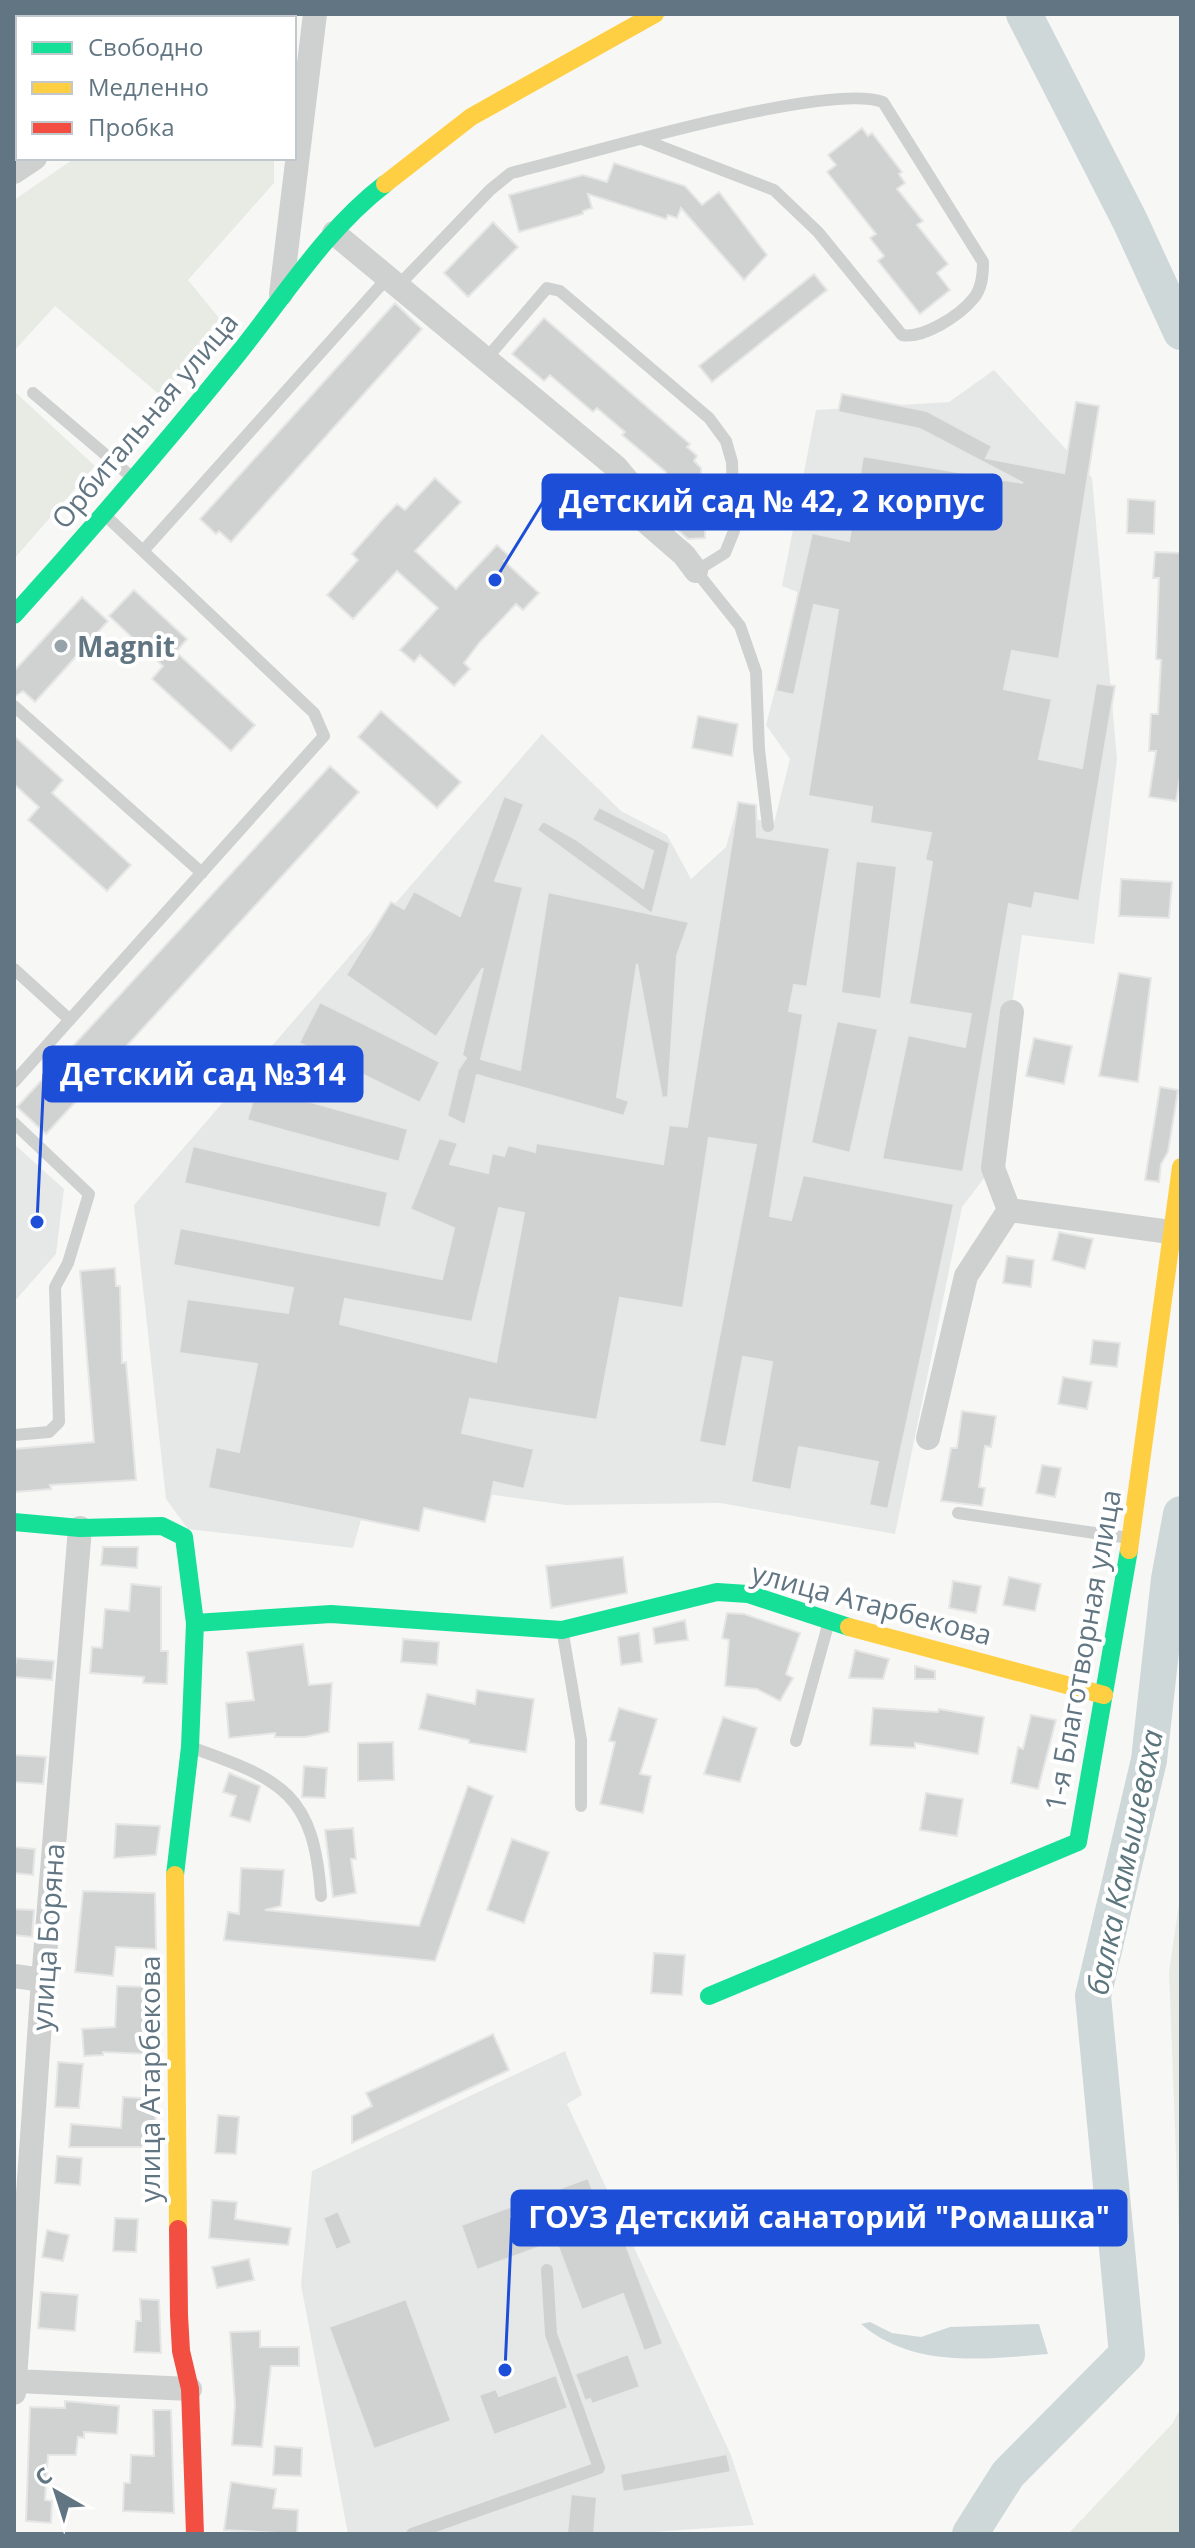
<svg xmlns="http://www.w3.org/2000/svg" width="1195" height="2548" viewBox="0 0 1195 2548" font-family="'Open Sans',sans-serif">
<style>
.built{fill:#e6e8e7}
.green{fill:#e7ebe4}
.water{fill:#ced8d9}
.lines{fill:none;stroke-linecap:round;stroke-linejoin:round}
.river{stroke:#ced8d9;stroke-width:36}
.building{fill:#d0d2d2;stroke:#e6e6e6;stroke-width:2;fill-rule:evenodd}
.lane{stroke:#cfd1d1;stroke-width:12}
.street{stroke:#cfd1d1;stroke-width:24}
.fast{stroke:#16e098;stroke-width:18}
.slow{stroke:#ffcf43;stroke-width:18}
.jam{stroke:#f24e42;stroke-width:18}
.poi-dot{fill:#96a3ab;stroke:#fff;stroke-width:3}
.labels{text-anchor:middle;dominant-baseline:central;stroke-width:8;stroke-linejoin:round;paint-order:stroke}
.street-label{font-size:28px;fill:#617682;stroke:#fff}
.poi-label{font-size:28px;font-weight:bold;fill:#617682;stroke:#fff;text-anchor:start}
.water-label{font-size:30px;font-style:italic;fill:#5c767d;stroke:#fff}
.leader{fill:none;stroke:#1d4ed8;stroke-width:3}
.callout-dot{fill:#1d4ed8;stroke:#fff;stroke-width:3}
.callout{fill:#1d4ed8;stroke:#1d4ed8;stroke-width:3}
.callout-label{font-size:30px;text-anchor:middle;font-weight:bold;fill:#fff}
</style>
<rect width="100%" height="100%" fill="#f7f7f6"/>
<path class="built" d="M994 370 1092 478 1117 759 1094 944 1022 935 988 1173 962 1207 895 1534 720 1503 566 1505 373 1478 353 1548 188 1529 166 1499 134 1205 542 734 621 811 667 835 691 879 726 847 735 815 774 823 790 759 766 725 800 593 782 586 816 410 949 402Z
M14 1144 64 1189 56 1254 14 1302Z
M565 2051 582 2095 567 2104 731 2455 754 2525 623 2534H348L301 2285 312 2171Z"/>
<path class="green" d="M75 158H274V183L188 280 224 324 160 395 55 306 14 351V200Z
M14 391 95 466 14 559Z
M1181 1890V2285L1169 1972Z
M1181 2408V2534H1068L1172 2424Z"/>
<path class="water" d="M870 2322 892 2333 921 2337 950 2327 1039 2324 1048 2354C985 2359 913 2369 861 2324Z"/>
<g class="lines">
<path class="river" d="M1024 14 1130 221 1181 332
M970 2534 1008 2474 1127 2354 1093 1996 1149 1760 1169 1579 1181 1514"/>
</g>
<path class="building" d="M862 128 868 136 872 133 902 172 899 174 905 183 897 189 923 221 917 225 948 264 937 273 950 290 920 314 878 261 884 256 870 238 876 234 827 172 836 165 828 155Z
M614 163 685 186 702 205 719 192 767 255 744 280 681 208 677 218 668 215 666 219 588 194 592 208 583 211V214L519 232 509 195 583 175 607 182Z
M493 222 518 247 468 297 444 273Z
M814 274 827 290 712 382 699 366Z
M395 303 422 329 231 542 219 531 216 534 200 519Z
M544 318 690 444 687 447 697 456 694 461 701 468V479H705V538L688 539 670 523 666 472 622 435 625 432 597 408 593 412 550 375 544 381 512 354Z
M842 394 927 411 992 446 986 458 1064 473 1076 402 1099 406 1059 659 1012 651 1004 689 1052 699 1039 759 1082 768 1096 683 1115 686 1079 901 1035 893 1032 909 1009 904 963 1172 882 1159 908 1035 965 1047 971 1014 909 1004 932 862 925 860 931 833 870 823 872 807 808 796 838 610 814 605 794 695 776 691 812 533 849 541 863 456 1023 483 920 429 838 412Z
M435 478 461 502 415 551 456 589 497 545 509 556 504 561 539 593 523 610 516 604 480 642 464 663 470 669 454 686 420 655 414 662 400 650 438 608 397 571 353 619 327 595 358 560 352 554 381 521 397 504 405 510Z
M1128 499 1155 501 1154 534 1127 533Z
M1155 552 1181 553V772L1176 801 1149 797 1156 751H1149L1151 714H1158L1161 660 1156 659 1159 578H1153Z
M134 590 187 639 176 652 255 725 231 751 152 679 163 666 109 616Z
M82 597 108 621 35 702 23 691 14 697V671Z
M381 711 461 782 437 808 358 737Z
M698 716 738 724 732 756 692 748Z
M14 736 63 780 52 793 131 865 107 891 28 820 39 807 14 784Z
M330 766 359 792 46 1134 17 1107Z
M504 796 524 804 495 881 523 887 481 1059 520 1070 548 892 689 922 677 956 668 1097 662 1098 637 964 617 1097 629 1101 624 1116 477 1075 465 1125 447 1116 458 1070 466 1058 462 1055 483 968 436 1037 346 975 391 902 404 909 414 891 460 916Z
M738 802 756 805 757 837 830 848 807 987 794 985 789 1011 803 1014 770 1216 791 1220 803 1175 954 1204 888 1509 869 1505 878 1462 799 1447 791 1490 751 1482 772 1362 743 1357 726 1447 699 1442 756 1145 709 1138 683 1308 620 1298 597 1420 470 1399 462 1433 534 1449 524 1489 494 1482 485 1522 424 1508 419 1531 208 1488 216 1447 239 1452 257 1364 179 1353 187 1299 288 1313 293 1288 173 1265 180 1228 442 1279 454 1228 410 1209 439 1138 458 1143 450 1164 488 1173 492 1153 504 1156 508 1145 535 1152 536 1143 663 1164 669 1125 687 1127ZM499 1208 524 1213 496 1362 340 1324 345 1299 472 1322Z
M599 807 670 843 652 914 537 830 543 821 577 840 643 888 653 851 592 820Z
M856 861 897 866 881 999 841 993Z
M1121 879 1172 882 1169 918 1119 916Z
M1119 973 1151 978 1138 1082 1099 1076Z
M320 1002 440 1062 420 1103 299 1043Z
M837 1021 878 1029 850 1153 811 1143Z
M1034 1038 1072 1046 1064 1084 1026 1076Z
M257 1087 408 1129 399 1162 247 1120Z
M1160 1087 1178 1090 1168 1152 1161 1164 1159 1182 1145 1180Z
M193 1146 388 1192 380 1228 184 1183Z
M1059 1232 1093 1239 1085 1269 1052 1260Z
M1007 1256 1034 1260 1031 1287 1003 1283Z
M115 1268 116 1286H120L122 1363 126 1362 136 1480 50 1485 51 1489 14 1492V1449L94 1442 80 1271Z
M1093 1340 1120 1343 1117 1367 1090 1364Z
M1063 1377 1092 1382 1087 1409 1058 1404Z
M962 1411 996 1416 991 1447 985 1446 979 1487 985 1488 982 1506 941 1501 951 1448H957Z
M1042 1465 1061 1468 1055 1497 1036 1493Z
M103 1547H138L137 1568 101 1565Z
M623 1557 627 1593 551 1608 546 1566Z
M1009 1577 1041 1584 1035 1611 1003 1605Z
M953 1581 981 1586 976 1613 949 1608Z
M131 1584 161 1587V1651H168L167 1684 143 1683 144 1677 90 1673 92 1647 102 1648 105 1609 129 1611Z
M727 1613 744 1614 800 1633 786 1674 793 1678 780 1701 757 1689 725 1686 729 1640 722 1638Z
M685 1620 688 1640 655 1644 653 1628Z
M639 1633 642 1662 621 1665 618 1637Z
M403 1639 439 1642 437 1665 401 1662Z
M303 1644 309 1685 332 1683 329 1732 305 1737H275V1733L229 1738 226 1703 254 1700 247 1652Z
M855 1650 889 1659 883 1679 849 1678Z
M16 1658 54 1661 52 1680 14 1677Z
M915 1666 935 1671V1679H915Z
M477 1690 534 1699 526 1752 469 1743V1740L419 1729 427 1694 475 1704Z
M619 1708 657 1719 640 1774 651 1776 643 1813 600 1804 615 1742 609 1741Z
M873 1708 938 1712 939 1709 984 1717 978 1754 915 1743V1748L870 1745Z
M1031 1715 1056 1720 1038 1789 1011 1783 1018 1747 1023 1749Z
M723 1717 757 1728 740 1782 704 1774Z
M393 1742 394 1780 358 1781V1743Z
M14 1755 46 1757 43 1784 14 1782Z
M304 1766 327 1768 325 1798 302 1797Z
M229 1773 260 1786 250 1822 230 1816 236 1796 223 1792Z
M468 1786 493 1796 435 1961 224 1940 228 1912 239 1914 241 1868 284 1870 281 1906 265 1910 419 1926Z
M926 1793 963 1799 957 1836 920 1830Z
M116 1824 160 1826 156 1855 114 1858Z
M353 1828 356 1859H351L356 1893 333 1897 325 1830Z
M512 1839 549 1852 524 1923 487 1910Z
M14 1847 35 1849 33 1875 14 1873Z
M83 1891 155 1893 156 1949 116 1947 113 1976 75 1972Z
M14 1909 34 1910 32 1937 14 1935Z
M654 1953 685 1955 682 1995 651 1993Z
M117 1986 151 1987 148 2054 103 2052V2055L84 2056 82 2029 115 2027Z
M493 2034 509 2070 352 2143V2116L372 2106 366 2093Z
M58 2062 83 2064 79 2108 55 2107Z
M123 2097 157 2099 155 2126 146 2125 144 2147H69L71 2124 121 2128Z
M218 2115 239 2117 236 2154 215 2153Z
M57 2156 82 2158 80 2185 55 2183Z
M588 2178 611 2238 622 2234 663 2344 644 2351 623 2294 582 2310 556 2241 477 2270 461 2225Z
M212 2200 237 2202 235 2219 291 2228 288 2245 209 2238Z
M338 2211 352 2243 336 2250 323 2218Z
M115 2218 138 2219 136 2252 113 2251Z
M47 2230 69 2235 63 2261 42 2257Z
M249 2259 254 2280 217 2288 212 2267Z
M41 2292 78 2295 75 2331 38 2328Z
M140 2299 159 2300 161 2353 134 2352 136 2321H141Z
M406 2299 451 2421 374 2449 329 2327Z
M260 2331V2347H299V2366H271L262 2447 232 2445 235 2405 230 2332Z
M628 2354 640 2387 592 2404 590 2399 585 2401 575 2374Z
M556 2375 568 2408 494 2435 479 2395 496 2389 499 2396Z
M65 2401 119 2406 117 2434 84 2432V2438L78 2437 76 2455H48L45 2500 52 2501 51 2523 26 2521 30 2407 65 2408Z
M153 2410H171L174 2513 123 2511 124 2483H130L131 2455 154 2456Z
M275 2446 302 2448 301 2476 273 2475Z
M727 2454 731 2472 623 2492 620 2474Z
M231 2482 276 2489 273 2508 298 2510 297 2534 224 2530Z
M571 2494 597 2497 594 2534H567Z"/>
<g class="lines">
<path class="lane" d="M398 286 490 190 511 173C582 156 827 81 883 102L983 262C983 275 982 289 973 299 959 316 923 339 902 335L818 232 774 190 644 140
M486 359 547 288 560 291 709 418 726 441 732 462 734 531 725 553 696 571 740 626 756 672 759 749 768 826
M33 393 134 479
M143 551 389 276
M14 706 202 873
M14 969 70 1020
M14 1082 324 736 314 713 107 517
M14 1123 89 1194 68 1263 55 1287 59 1422 49 1432 14 1435
M958 1513 1129 1538
M563 1634 581 1740V1806
M796 1741 828 1625
M193 1748C283 1780 314 1794 321 1896
M412 2534 599 2468 551 2334 547 2270"/>
<path class="street" d="M14 172 35 158
M334 233 616 467 635 490 646 522 684 555 696 571
M281 294 315 14
M1009 1210 1170 1232
M928 1438 966 1276 1009 1210 993 1168 1012 1012
M14 1976 43 1980
M16 2381 190 2389
M14 2393 43 1980 80 1528"/>
<path class="fast" d="M14 615C91 530 165 444 237 355 284 297 325 230 385 184
M14 1522 80 1528 162 1526 184 1537 195 1623 190 1747 175 1875
M195 1623 331 1614 562 1630 717 1592 748 1594 849 1627
M709 1996 1078 1842 1129 1550"/>
<path class="slow" d="M385 184 471 117 655 14
M1129 1550 1181 1167
M849 1627 1104 1695
M175 1875 178 2229"/>
<path class="jam" d="M178 2229 179 2315 181 2351 190 2389 195 2534"/>
</g>
<circle class="poi-dot" cx="61" cy="646" r="8"/>
<g class="labels">
<g class="street-label">
<text transform="translate(144 420) rotate(-50)">Орбитальная улица</text>
<text transform="translate(872 1603) rotate(15)">улица Атарбекова</text>
<text transform="translate(1082 1650) rotate(-80)">1-я Благотворная улица</text>
<text transform="translate(47 1937) rotate(-86)">улица Боряна</text>
<text transform="translate(149 2079) rotate(-90)">улица Атарбекова</text>
</g>
<g class="poi-label">
<text x="77" y="646">Magnit</text>
</g>
<g class="water-label">
<text transform="translate(1124 1862) rotate(-78)">балка Камышеваха</text>
</g>
</g>
<path class="leader" d="M495 580L543 502M37 1222L44 1074M505 2370L512 2218"/>
<g class="callout-dot">
<circle cx="495" cy="580" r="8"/>
<circle cx="37" cy="1222" r="8"/>
<circle cx="505" cy="2370" r="8"/>
</g>
<g class="callout">
<rect x="543" y="475" width="458" height="54" rx="8"/>
<rect x="44" y="1047" width="318" height="54" rx="8"/>
<rect x="512" y="2191" width="614" height="54" rx="8"/>
</g>
<g class="callout-label">
<text x="772" y="512">Детский сад № 42, 2 корпус</text>
<text x="203" y="1085">Детский сад №314</text>
<text x="819" y="2228">ГОУЗ Детский санаторий "Ромашка"</text>
</g>
<rect width="1195" height="2548" fill="none" stroke="#617682" stroke-width="32"/>
<rect x="16" y="16" width="280" height="144" fill="#ffffff" stroke="#c0c8cd" stroke-width="2"/>
<rect x="32" y="42" width="40" height="12" fill="#16e098" stroke="#c0c8cd" stroke-width="2"/>
<text x="88" y="56" font-size="24" fill="#617682">Свободно</text>
<rect x="32" y="82" width="40" height="12" fill="#ffcf43" stroke="#c0c8cd" stroke-width="2"/>
<text x="88" y="96" font-size="24" fill="#617682">Медленно</text>
<rect x="32" y="122" width="40" height="12" fill="#f24e42" stroke="#c0c8cd" stroke-width="2"/>
<text x="88" y="136" font-size="24" fill="#617682">Пробка</text>
<g transform="translate(56 2492) rotate(321)" stroke="#ffffff" stroke-width="6" paint-order="stroke">
<path d="M0-6L14 30L0 20L-14 30Z" fill="#617682"/>
<text y="-12" font-size="22" font-weight="bold" text-anchor="middle" fill="#617682">С</text>
</g>
</svg>
